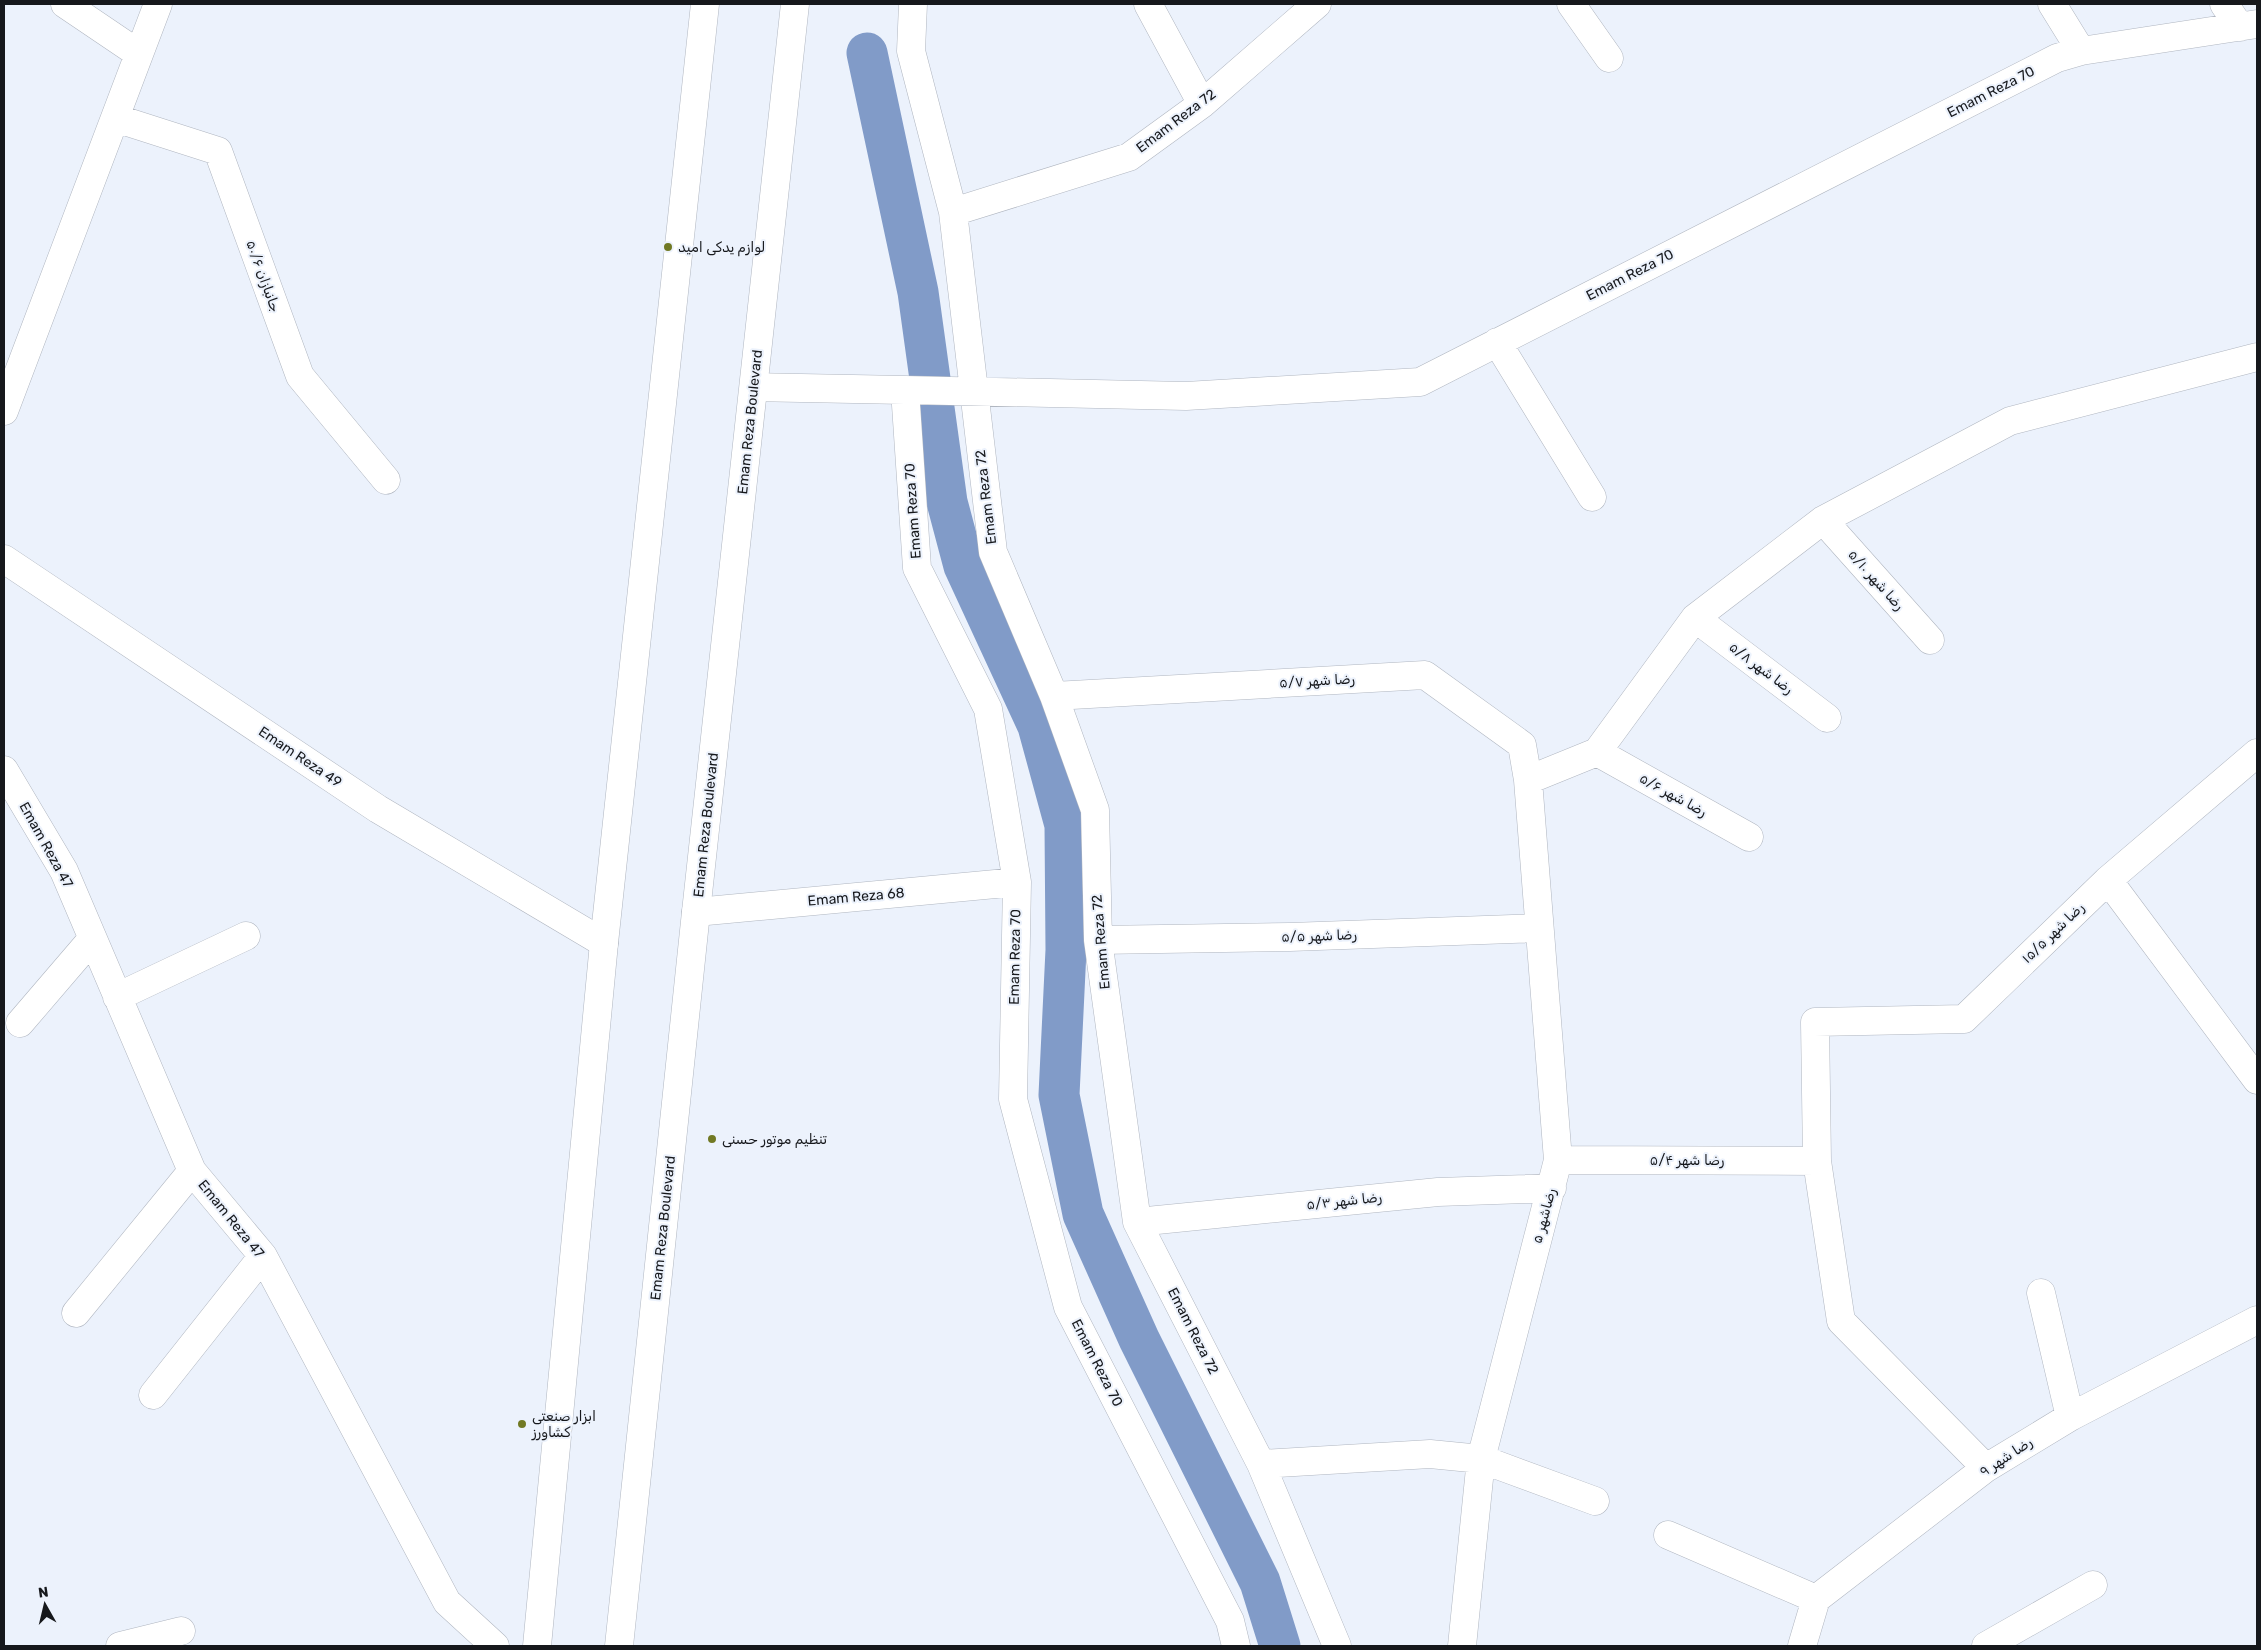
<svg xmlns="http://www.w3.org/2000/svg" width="2261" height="1650" viewBox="0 0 2261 1650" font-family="Rubik,'Noto Sans Arabic',sans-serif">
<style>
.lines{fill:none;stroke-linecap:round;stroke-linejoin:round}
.canal{stroke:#819bc8;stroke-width:41}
.minor-casing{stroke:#b0b6c0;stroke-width:29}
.major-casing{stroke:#b0b6c0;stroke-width:29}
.minor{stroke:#fff;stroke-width:28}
.major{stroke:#fff;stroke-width:28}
.poi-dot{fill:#717923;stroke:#ecf2fc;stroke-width:2}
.labels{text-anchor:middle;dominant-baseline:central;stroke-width:4;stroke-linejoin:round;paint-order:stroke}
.street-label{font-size:14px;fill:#16181c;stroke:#ecf2fc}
.poi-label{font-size:14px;fill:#16181c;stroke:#ecf2fc;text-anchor:start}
</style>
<rect width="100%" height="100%" fill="#ecf2fc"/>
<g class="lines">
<path class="canal" d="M867 53 918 292 947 502 964 566 1038 726 1065 825 1066 950 1059 1095 1083 1214 1139 1339 1260 1582 1280 1646"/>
<defs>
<path id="minor" d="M65 4 139 54
M913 4 911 51 953 212 993 552 1054 696 1095 810 1098 940 1137 1222 1261 1464 1337 1646
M1148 4 1202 104
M1571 4 1609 58
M2052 4 2081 51
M2224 4 2240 27
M115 118 218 151 300 376 386 480
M953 212 1129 157 1202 104 1317 4
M1497 342 1592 497
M754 387 905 390 917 568 988 709 1017 882 1013 1099 1068 1307 1230 1621 1236 1646
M905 390 1186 396 1420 382 2057 58 2081 51 2257 24
M4 411 158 4
M1823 520 1930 640
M4 559 378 809 604 943
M1695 618 1827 718
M1054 696 1425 675 1522 745 1528 780 1558 1160 1481 1459 1462 1646
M1597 752 1749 837
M4 770 64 871 192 1171 263 1256 447 1602 495 1646
M1528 780 1597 752 1695 618 1823 520 2010 421 2257 357
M2108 880 2257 1080
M696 912 1017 882
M1098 940 1290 937 1539 928
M117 997 246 936
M20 1023 92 939
M1558 1160 1817 1161
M1137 1222 1438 1192 1552 1188
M2041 1293 2070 1417
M76 1313 192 1171
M153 1395 263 1256
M1261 1464 1430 1454 1481 1459 1595 1501
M1986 1468 1841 1321 1817 1161 1815 1022 1964 1019 2108 880 2257 753
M1668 1535 1816 1599
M120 1646 181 1631
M1802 1646 1816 1599 1986 1468 2070 1417 2257 1320
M1986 1646 2093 1585"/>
<path id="major" d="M537 1646 604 943 705 4
M619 1646 696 912 795 4"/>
</defs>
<use href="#minor" class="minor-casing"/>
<use href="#major" class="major-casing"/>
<use href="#minor" class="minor"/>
<use href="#major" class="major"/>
</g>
<g class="poi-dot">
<circle cx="668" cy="247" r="5"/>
<circle cx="712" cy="1139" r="5"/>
<circle cx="522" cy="1424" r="5"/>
</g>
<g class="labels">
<g class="street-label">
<text transform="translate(1991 92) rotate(-27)">Emam Reza 70</text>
<text transform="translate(1176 121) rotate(-37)">Emam Reza 72</text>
<text transform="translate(1630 275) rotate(-27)">Emam Reza 70</text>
<text transform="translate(263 276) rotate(70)">جانبازان ۵۰/۶</text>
<text transform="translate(750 422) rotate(-84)">Emam Reza Boulevard</text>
<text transform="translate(986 497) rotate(-97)">Emam Reza 72</text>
<text transform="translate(913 511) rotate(-94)">Emam Reza 70</text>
<text transform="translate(1876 580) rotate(48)">رضا شهر ۵/۱۰</text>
<text transform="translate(1761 668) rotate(37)">رضا شهر ۵/۸</text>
<text transform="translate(1317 681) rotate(-3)">رضا شهر ۵/۷</text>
<text transform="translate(300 757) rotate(34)">Emam Reza 49</text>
<text transform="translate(1673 795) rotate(29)">رضا شهر ۵/۶</text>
<text transform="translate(706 825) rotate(-84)">Emam Reza Boulevard</text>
<text transform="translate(46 845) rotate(61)">Emam Reza 47</text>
<text transform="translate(856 897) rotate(-5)">Emam Reza 68</text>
<text transform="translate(2053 933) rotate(-44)">رضا شهر ۱۵/۵</text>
<text transform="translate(1319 936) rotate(-2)">رضا شهر ۵/۵</text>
<text transform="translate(1101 942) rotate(-95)">Emam Reza 72</text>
<text transform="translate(1015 957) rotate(-89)">Emam Reza 70</text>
<text x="1687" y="1160">رضا شهر ۵/۴</text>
<text transform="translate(1344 1201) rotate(-6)">۵/۳ رضا شهر</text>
<text transform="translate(1544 1216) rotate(-75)">رضاشهر ۵</text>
<text transform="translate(231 1219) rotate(51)">Emam Reza 47</text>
<text transform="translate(663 1228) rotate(-84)">Emam Reza Boulevard</text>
<text transform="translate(1193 1331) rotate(63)">Emam Reza 72</text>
<text transform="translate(1097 1363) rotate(63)">Emam Reza 70</text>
<text transform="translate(2006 1457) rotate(-33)">رضا شهر ۹</text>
</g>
<g class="poi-label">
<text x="678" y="247">لوازم یدکی امید</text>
<text x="722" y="1139">تنظیم موتور حسنی</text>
<text x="532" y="1416">ابزار صنعتی<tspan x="532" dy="16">کشاورز</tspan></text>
</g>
</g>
<rect width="2261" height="1650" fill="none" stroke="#16181c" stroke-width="10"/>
<g transform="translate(45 1605) rotate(352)" stroke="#ecf2fc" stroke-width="4" paint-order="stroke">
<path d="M0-4L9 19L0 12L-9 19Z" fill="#16181c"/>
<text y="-8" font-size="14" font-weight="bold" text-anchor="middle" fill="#16181c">N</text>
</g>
</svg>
